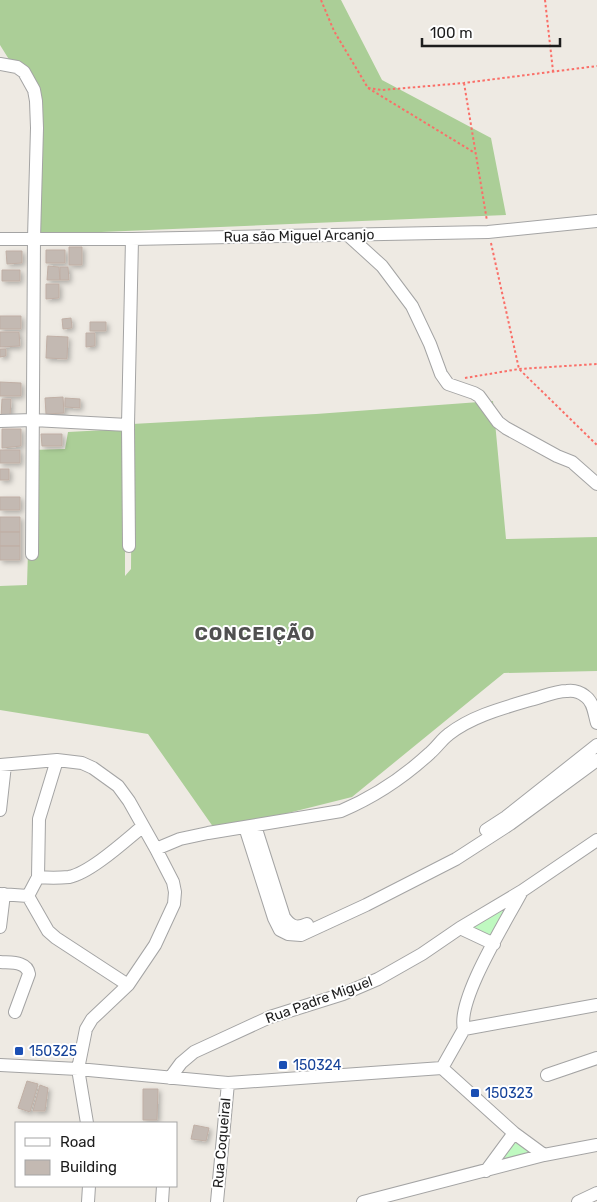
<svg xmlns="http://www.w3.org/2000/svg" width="597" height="1202" viewBox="0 0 597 1202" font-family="Rubik,sans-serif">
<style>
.forest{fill:#abce97}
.park{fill:#bff9c0}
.building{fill:#c3b9b2;stroke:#c0afa5;filter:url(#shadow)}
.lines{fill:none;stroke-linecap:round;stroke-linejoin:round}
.minor-casing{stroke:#a4a4a4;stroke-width:14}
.path{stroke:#fa6f68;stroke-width:2;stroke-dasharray:2.5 2.5;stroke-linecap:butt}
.minor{stroke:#fff;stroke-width:12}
.transit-dot{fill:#1a4fb4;stroke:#fff;stroke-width:2}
.labels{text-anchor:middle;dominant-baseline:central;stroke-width:4;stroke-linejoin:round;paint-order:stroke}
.street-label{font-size:14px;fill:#1d1d1d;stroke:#fff}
.transit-label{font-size:14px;fill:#164399;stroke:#fff;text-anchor:start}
.district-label{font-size:19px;font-weight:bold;letter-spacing:1px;fill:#505050;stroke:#fff}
</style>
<defs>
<filter id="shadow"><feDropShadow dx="2.5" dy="2.5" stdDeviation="2.5" flood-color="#0004"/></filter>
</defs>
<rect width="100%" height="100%" fill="#eeeae3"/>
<path class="forest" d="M0 0H341L382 80 491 138 506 215 30 235 33 98 0 45Z
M493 401 506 539 597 537V671L504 673 352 797 216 831 148 734 0 710V586L27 585 31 450 65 449 68 432 125 429V576L131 569 132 424 316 414Z"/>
<path class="park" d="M519 893 494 950 463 928Z
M510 1129 546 1158 478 1176Z"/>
<path class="building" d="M69 247H82V265H69Z
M46 250H65V263H46Z
M6 251H22V263L7 264Z
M48 266 59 267 60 280H47Z
M60 267H68L69 280H60Z
M2 270H20V281H2Z
M46 284H59V298L46 299Z
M0 316H21V329H0Z
M71 318 72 328 63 329 62 319Z
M90 322H106V331H90Z
M0 332H19L20 346 0 347Z
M86 333H95V346L86 347Z
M47 336 68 337 67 359 46 358Z
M0 349H6V356L0 357Z
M0 382 21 383V396H0Z
M63 397 64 413 46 414 45 398Z
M65 398 80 399V408L65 407Z
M2 399H11L10 417H1Z
M2 429H21V446L2 448Z
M41 434H62V446H42Z
M0 450H20V463H0Z
M0 469H9V480H0Z
M0 497H20V510H0Z
M0 517H20V532H0Z
M0 532H20V546H0Z
M0 546H20V560H0Z
M27 1081 38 1084 30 1112 18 1108Z
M40 1085 48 1088 45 1111H33Z
M143 1089H158L157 1120H143Z
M194 1125 209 1128 206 1141 191 1139Z"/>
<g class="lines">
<defs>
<path id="minor" d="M0 64 17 67 24 72 34 90 36 101 37 128 34 238 32 554
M349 236 382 266 412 306 430 344 441 374 448 384 474 393 479 396 498 422 506 428 557 456 572 462 597 484
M0 239H132L488 232 597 221
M0 421 33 420 128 425
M129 546 128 425 132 239
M0 765 57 760 82 763 93 768 118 786 129 801 156 849 173 882 175 892 174 904 155 945 128 985 92 1019 86 1029 78 1069 87 1123
M0 810 5 765
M255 826 284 917C290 926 296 929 307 924
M245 827 274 918 280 930 288 934 301 935 366 905 456 859 510 824 597 760
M486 830 506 817 597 745
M156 849 180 839 208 833 341 811C374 797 404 777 430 753 437 747 442 739 449 734 472 716 503 708 530 700 542 697 555 691 567 691 574 690 580 692 585 696 594 702 594 714 597 723
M38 877C48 878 59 878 69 877 90 873 125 841 142 827
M0 894 28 896 48 931 56 938 128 985
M28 896 38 877 39 819 57 760
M0 927 4 894
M460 928 494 944
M0 962C11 963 27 961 29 974L15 1012
M464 1029 597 1005
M0 1065 78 1069 228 1083 442 1068
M442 1068 464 1029C456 1000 507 920 522 891
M442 1068 514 1133 544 1155
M547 1075 597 1058
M170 1078 181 1063 194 1052 270 1017 343 994 378 979 422 954 460 928 522 891 597 840
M486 1171 514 1133
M88 1202 89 1186
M162 1202 163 1186
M217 1202 228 1083
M363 1202 544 1155 597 1145
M578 1202 597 1193"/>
</defs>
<use href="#minor" class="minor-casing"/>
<path class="path" d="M321 0 334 31 368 88 475 153
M545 0 553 71
M464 83 487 221
M368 88 382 90 464 83 597 66
M491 243 519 369 597 445
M465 378 519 369 597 364"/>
<use href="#minor" class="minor"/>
</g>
<g class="transit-dot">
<rect x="14" y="1046" width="10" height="10" rx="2.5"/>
<rect x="278" y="1060" width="10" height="10" rx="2.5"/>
<rect x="470" y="1088" width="10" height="10" rx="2.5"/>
</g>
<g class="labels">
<g class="street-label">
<text transform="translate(299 236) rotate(-1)">Rua são Miguel Arcanjo</text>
<text transform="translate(319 1000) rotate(-20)">Rua Padre Miguel</text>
<text transform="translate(222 1143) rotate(-85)">Rua Coqueiral</text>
</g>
<g class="transit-label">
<text x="29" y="1051">150325</text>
<text x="293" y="1065">150324</text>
<text x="485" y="1093">150323</text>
</g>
<g class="district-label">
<text x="255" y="633">CONCEIÇÃO</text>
</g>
</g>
<rect x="15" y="1122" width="162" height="65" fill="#ffffff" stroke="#a5a5a5"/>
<rect x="25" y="1138" width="25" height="8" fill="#ffffff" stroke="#a5a5a5"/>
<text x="60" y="1147" font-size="15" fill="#1d1d1d">Road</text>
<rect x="25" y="1160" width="25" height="15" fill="#c3b9b2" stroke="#a5a5a5"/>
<text x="60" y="1172" font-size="15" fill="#1d1d1d">Building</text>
<path d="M422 38v8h138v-8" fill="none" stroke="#1d1d1d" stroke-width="2.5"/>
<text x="430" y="38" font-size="15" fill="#1d1d1d" stroke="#ffffff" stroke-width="4" paint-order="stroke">100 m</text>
</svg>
